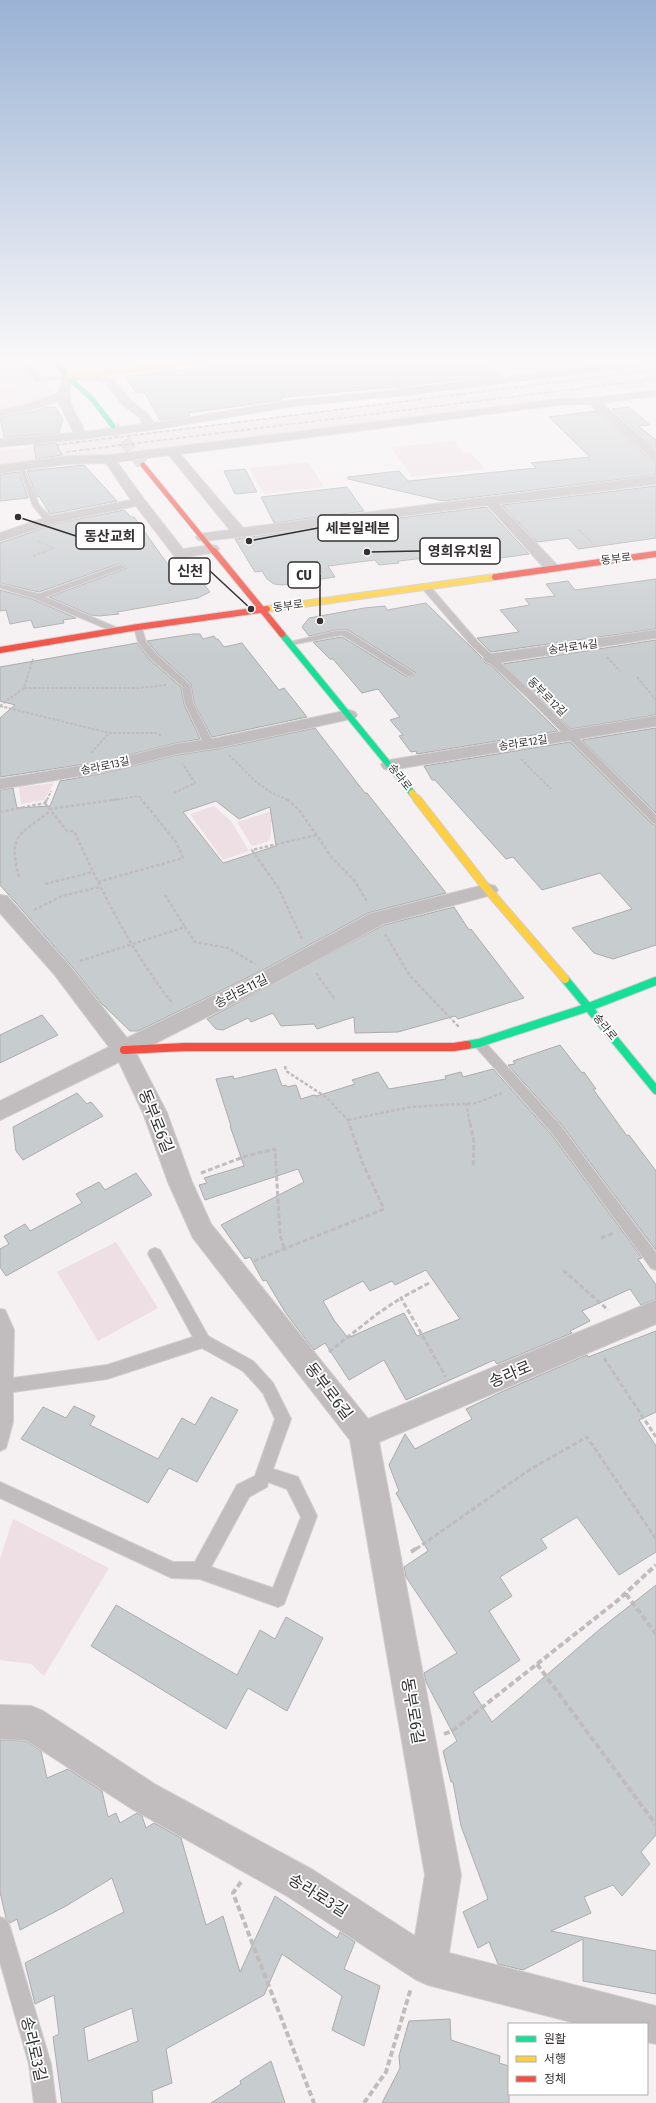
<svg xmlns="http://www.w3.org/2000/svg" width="656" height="2103" viewBox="0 0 656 2103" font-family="'Fira Sans Condensed','Noto Sans KR',sans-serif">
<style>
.built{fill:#ebe0e5}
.green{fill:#eedfe4}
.building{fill:#c7ccce;stroke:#acacad;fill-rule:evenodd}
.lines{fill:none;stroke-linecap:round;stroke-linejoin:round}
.secondary-tunnel{stroke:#cfcacc;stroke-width:12;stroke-dasharray:12 6;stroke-linecap:butt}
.lane-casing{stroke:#d2cecf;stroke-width:2}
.street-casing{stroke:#d2cecf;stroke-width:2}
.fast-far2-casing{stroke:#d2cecf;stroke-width:6}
.fast-far1-casing{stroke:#d2cecf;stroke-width:8}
.fast-casing{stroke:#d2cecf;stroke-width:10}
.slow-far2-casing{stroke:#d2cecf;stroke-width:6}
.slow-far1-casing{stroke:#d2cecf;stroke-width:8}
.slow-casing{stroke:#d2cecf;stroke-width:10}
.jam-far2-casing{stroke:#d2cecf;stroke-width:6}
.jam-far1-casing{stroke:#d2cecf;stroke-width:8}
.jam-casing{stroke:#d2cecf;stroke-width:10}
.path-far4{stroke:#c0bcbd;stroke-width:1.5;stroke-dasharray:2 1;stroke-linecap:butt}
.path-far3{stroke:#c0bcbd;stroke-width:2;stroke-dasharray:3 1.5;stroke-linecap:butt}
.path-far2{stroke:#c0bcbd;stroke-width:2.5;stroke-dasharray:3.5 2;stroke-linecap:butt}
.path-far1{stroke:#c0bcbd;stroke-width:3;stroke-dasharray:5 2.5;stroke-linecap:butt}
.path{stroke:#c0bcbd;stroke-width:4;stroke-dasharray:6 3;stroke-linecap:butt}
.lane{fill:#c1bcbe;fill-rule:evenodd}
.street{fill:#c1bcbe;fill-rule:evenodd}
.fast-far2{stroke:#16e098;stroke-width:5}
.fast-far1{stroke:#16e098;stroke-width:6}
.fast{stroke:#16e098;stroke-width:8}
.slow-far2{stroke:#ffcf43;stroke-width:5}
.slow-far1{stroke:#ffcf43;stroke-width:6}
.slow{stroke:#ffcf43;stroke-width:8}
.jam-far2{stroke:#f24e42;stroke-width:5}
.jam-far1{stroke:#f24e42;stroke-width:6}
.jam{stroke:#f24e42;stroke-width:8}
.rail{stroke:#b4afb1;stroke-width:1.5;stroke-dasharray:4.5 2;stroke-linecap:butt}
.path-bridge{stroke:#c0bcbd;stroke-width:1.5;stroke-dasharray:2 1;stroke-linecap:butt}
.labels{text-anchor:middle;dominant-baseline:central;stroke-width:3.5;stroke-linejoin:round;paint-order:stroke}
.far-street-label{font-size:11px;fill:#353132;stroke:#fff}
.street-label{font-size:13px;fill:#353132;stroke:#fff}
.near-street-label{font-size:16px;fill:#353132;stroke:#fff}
.leader{fill:none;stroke:#353132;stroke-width:1.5}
.callout-dot{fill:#353132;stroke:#fff;stroke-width:1.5}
.callout{fill:#fff;stroke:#353132;stroke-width:1.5}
.callout-label{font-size:14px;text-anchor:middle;font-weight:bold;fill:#353132}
</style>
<rect width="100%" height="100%" fill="#f5f0f2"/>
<path class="built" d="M0 362H31L55 395 9 409 0 410Z
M656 364V386L90 457 44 461 36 445 278 417Z"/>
<path class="green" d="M20 371 29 385 20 386 24 393 0 400V373Z
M454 441 464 453 470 452 485 469 412 477 391 447Z
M34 447 40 461 0 466V451Z
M308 462 324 487 264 494 249 468Z
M54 783 44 800 21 804 19 787Z
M214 806 231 821 249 851 223 860 190 814Z
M275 810V822L271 823V834L269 841 252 846 237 822Z
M116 1242 158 1308 98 1341 57 1272Z
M13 1519 109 1568 44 1676 31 1664 0 1660V1559Z"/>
<path class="building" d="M261 362H371L394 387 286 397 280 399 282 400 188 413 190 416 160 420 144 392 136 393 126 376Z
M401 362H485L500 376 410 385 388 365Z
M46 407H55L63 419 59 433 4 437 0 417 36 411Z
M629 407 650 425 638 426 656 440V448L612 409Z
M596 411 651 460 656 461V475L443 501 348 479V477L399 471 408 481 536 468 531 463 590 457 549 417Z
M56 443 62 455 36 459 34 445Z
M84 465 117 501 50 514 39 496 37 497 27 471Z
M245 469 257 492 235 494 224 471Z
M19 472 28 498 0 501V474Z
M656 486V538L614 544 578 549 568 538 537 542 502 505Z
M347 487 364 511 274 523 261 497Z
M486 507 529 554 479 561 473 553 398 561 399 563 379 565 375 560 328 566 335 577 282 585 274 584 267 579 262 571 255 572 235 539Z
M124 510 131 517H134L179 580 198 577 210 592 198 598 117 612 119 614 99 616 91 615 49 597 127 568 126 566 118 564 39 592 0 583V543L58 523Z
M656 579V629L491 652 477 638 519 632 500 610 530 605 525 599 555 596 546 584 568 581 575 590Z
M0 590 32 599 76 618 63 620 64 623 34 628 31 620 10 624 6 610 0 611Z
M426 603 482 658 485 663 491 665 558 731 417 754 416 751 411 752 399 736 403 735 390 720 400 717 378 689 362 693 333 659H330L313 642 342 637 407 677 415 675 416 673 348 630H336L309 636 302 627 309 618 364 608 385 606 387 610Z
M193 634H200L203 639 214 636 216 639H218L224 647 242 643 279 690 284 688 307 717 212 737 194 703 191 684 157 653 147 641Z
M656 640V715L571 729 503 664Z
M137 643 149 659 181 687 184 704 200 739 176 743 105 761 0 777V718L15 705 0 701V667Z
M315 728 365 793H367L446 893 368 913 265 969 138 1031H130L101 1003 69 963 0 885V790L13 788 17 808 50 806 60 781 105 773 176 755 217 749ZM216 801 239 819 270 807 276 846 223 863 183 812Z
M656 728V813L582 740Z
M570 742 652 824 656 825V945L613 959 594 953 572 928 632 909 600 873 542 890 513 857 506 859 435 780H432L424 766Z
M454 907 469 930 471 929 524 998 458 1019 455 1016 398 1032 355 1033 354 1017 317 1029 314 1024 281 1026 273 1013 251 1022 248 1018 223 1030 216 1029 207 1019 384 925Z
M42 1015 58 1035 0 1063V1035Z
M560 1045 582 1073 584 1072 596 1089H593L627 1136 629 1135 656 1171V1250L561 1124 508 1065 515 1064 513 1061Z
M276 1069 282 1086 286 1085 287 1087 296 1085 301 1099 314 1095 317 1096 355 1084 352 1080 378 1072 389 1089 446 1079 445 1076 461 1072 463 1077 493 1069 551 1134 642 1258 638 1259 656 1285V1299L641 1305 630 1289 582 1311 590 1321 570 1331 572 1333 497 1364 494 1360 406 1400 384 1360 349 1380 325 1343 314 1350 285 1312 266 1280 263 1281 250 1257 245 1259 221 1225 304 1182 298 1169 205 1200 199 1185 207 1183 204 1178 244 1166 230 1126H231L216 1079 233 1076 234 1079ZM426 1270 460 1319 417 1336 404 1313 348 1338 334 1320 323 1301 363 1281 370 1291 392 1281 395 1285Z
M77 1093 87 1104 91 1102 103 1116 23 1160 16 1151 13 1127Z
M136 1173 152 1195 6 1276 0 1267V1249L9 1244 4 1236 25 1224 30 1231 82 1203 76 1194 99 1182 105 1190Z
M656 1331V1412L639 1420 656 1446V1552L619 1575 577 1517 541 1539 547 1548 500 1577 512 1596 489 1611 520 1660 473 1692 492 1722 600 1629 656 1585V1835L641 1852 650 1864 622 1896 613 1885 584 1897 591 1913 551 1931 656 1951V1994L583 1981V1939L523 1970 498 1964 489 1942 478 1948 463 1912 488 1899 461 1826 453 1782H451L443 1751 457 1741 426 1682 424 1673 457 1653 406 1577 404 1567 428 1551 396 1493 399 1491 389 1465 405 1434 415 1449 472 1419 466 1409 499 1393 587 1355 588 1357Z
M211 1397 238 1410 197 1482 169 1468 148 1503 21 1439 43 1407 66 1418 74 1406 95 1416 90 1425 158 1459 182 1418 195 1425Z
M116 1605 237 1675 260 1630 275 1639 286 1617 323 1638 287 1711 248 1688 226 1729 91 1646Z
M0 1740 26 1741 41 1751 47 1778 68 1769 102 1791 108 1817 116 1813 120 1823 137 1813 142 1816 146 1828 154 1823 181 1838 206 1925 223 1916 240 1972 275 1896 337 1938 340 1932 355 1942 344 1969 380 1986 364 2046 332 2030 342 1996 282 1954 264 1995 166 2049 172 2083 152 2091 153 2103H62L53 2037 59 2034 54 1995 35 2004 25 1963 124 1912 112 1878 66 1906 20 1930 17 1919 10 1923 6 1918 0 1892ZM132 2008 138 2041 88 2061 84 2028Z
M450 2019 451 2040 500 2056 499 2063 509 2066V2103H382L400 2068 399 2056 409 2021Z
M271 2061 285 2103H211L241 2084 240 2081Z"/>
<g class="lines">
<path class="secondary-tunnel" d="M113 426 143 465"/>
<defs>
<path id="lane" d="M22 362H28L40 379 68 375 71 377 36 382Z
M379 362H400L377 365Z
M18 465 23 466 39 505 53 519V523H47L33 506Z
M119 565 126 567 45 597 120 629 121 631 117 633 33 598 0 588V584L39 594Z
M422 584H428L478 642 533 693 656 815V824L653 823 527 697 472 646 422 588Z
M135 625H141L146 642 156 654 190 685 193 703 214 744 212 746 209 747 204 744 185 703 182 686 150 658 138 642 134 627Z
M336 631H347L415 674 408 676 342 635 290 645 286 643Z
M479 1039 483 1040 560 1125 656 1253V1270L651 1268 552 1133 475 1046 473 1043 475 1040Z
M155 1248 160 1250 208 1336 253 1361 273 1383 291 1419 273 1469 298 1477 317 1516 284 1604 278 1607 200 1579 172 1578 0 1498V1482L173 1562H195L237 1485 255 1476 275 1419 263 1393 243 1371 202 1348 107 1379 13 1392V1422L6 1448 0 1451V1309L5 1310 14 1330 13 1378 107 1365 193 1337 148 1254 150 1250ZM268 1482 287 1489 301 1517 273 1588 211 1567 249 1497 267 1487Z
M0 1917 7 1920 10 1927 51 2064 56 2103H34L29 2064 0 1962Z"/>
<path id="street" d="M372 362H383L411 388 625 362H653L648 365 408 395 294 406 151 430 81 439 0 447V439L74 433 58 401 35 409 0 416V410L28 404 58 393 63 377 68 374 100 375 113 379 131 401 147 413 154 423 294 400 399 390ZM72 380 99 381 105 383 123 405 139 417 143 424 85 432C75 409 65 406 72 380Z
M656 390V396L602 403 656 450V460L652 459 590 404 558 405 180 454 243 528 656 476V484L499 504 557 565 559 568 557 571H547L487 505 240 537 203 541 198 540 196 537 198 534 230 530 169 455 117 462 144 499 183 549 212 545 217 546 219 549 217 552 180 558 175 557 136 506 58 522 0 541V533L50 516 131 500 106 463 68 464 0 473V465L68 456 109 455 558 399 593 398Z
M656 630V638L491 664 486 662 483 659 486 656 491 654Z
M349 710 355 712 357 715 355 718 217 748 176 754 105 772 0 789V779L105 762 176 744 217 738Z
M656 716V726L390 770 384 769 381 765 384 761 390 760Z
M488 884 495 886 498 890 495 894 383 924 280 980 136 1053 167 1113 192 1182 211 1224 368 1419 656 1300V1324L379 1442 461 1875 449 1953 656 2006V2044L647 2042V2024H579L428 1985 415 1979 287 1896 132 1809 26 1740 0 1739V1705L31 1706 43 1711 156 1785 313 1870 415 1936 425 1875 350 1440 193 1238 168 1182 143 1113 119 1062 0 1120V1101L109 1047 54 974 0 913V895L7 896 68 964 127 1038 266 970 369 914Z"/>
<path id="fast-far2" d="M56 362 68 377 92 399 113 426"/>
<path id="fast-far1" d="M282 634 412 793"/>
<path id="fast" d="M565 979 656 1090
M467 1045 479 1043 589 1007 656 981"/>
<path id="slow-far2" d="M68 377 194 362"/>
<path id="slow-far1" d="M267 609 495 577
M412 793 417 800"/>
<path id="slow" d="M417 799 488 890 565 979"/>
<path id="jam-far2" d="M143 465 214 552"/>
<path id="jam-far1" d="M214 551 282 634
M495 577 656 554
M0 650 138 627 267 609"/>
<path id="jam" d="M124 1050 185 1047H454L467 1045"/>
</defs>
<use href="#lane" class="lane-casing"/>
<use href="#street" class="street-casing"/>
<use href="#fast-far2" class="fast-far2-casing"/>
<use href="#fast-far1" class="fast-far1-casing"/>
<use href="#fast" class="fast-casing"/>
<use href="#slow-far2" class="slow-far2-casing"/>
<use href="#slow-far1" class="slow-far1-casing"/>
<use href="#slow" class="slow-casing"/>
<use href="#jam-far2" class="jam-far2-casing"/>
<use href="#jam-far1" class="jam-far1-casing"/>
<use href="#jam" class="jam-casing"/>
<path class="path-far4" d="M578 529 596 547
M38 541 54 548 44 552"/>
<path class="path-far3" d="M33 556 46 551
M607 657 620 671
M637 677 656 700
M24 688H138L166 685
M0 706 109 733H156L162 736
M0 706 24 688 33 659
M91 753 109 733
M229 755 256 782 272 793 288 800
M521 759 551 789
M174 793 195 783 183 764
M47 800 51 791
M112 800 139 796 142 800"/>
<path class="path-far2" d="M287 799 299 810 333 859 354 880 368 903
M45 803 67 831H74C102 892 131 951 173 1004
M45 803 47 799
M49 809 120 799
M0 812 45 803
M19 877C8 835 18 836 50 811
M98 882 183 858 176 842 141 799
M45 884 93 872
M165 895 185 927
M34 910 62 896 100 887
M385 934 410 976 460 1028
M302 939 279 889 252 850 317 835
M80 961 185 927 195 942 228 948 255 964
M316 973 334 998
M285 1066 286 1071 326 1097 348 1120 349 1124
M466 1103 470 1124
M348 1120 410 1107 476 1103 502 1093"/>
<path class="path-far1" d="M470 1123 474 1142 473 1167
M201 1173 246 1156 275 1149 280 1235 284 1248
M601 1238 614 1233
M254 1261 384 1209 363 1164 349 1123
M563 1270 608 1310
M429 1283 401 1298 446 1377
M329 1352 377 1314 401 1298
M604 1358 656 1437
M416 1549 529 1470 587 1437 656 1539"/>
<path class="path" d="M411 1552 417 1548
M626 1594 656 1634
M537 1664 656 1825
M444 1734 452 1731 617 1601 656 1565
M241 1882 233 1893 314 2103
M364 2103 386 2072 411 1988"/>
<use href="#lane" class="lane"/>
<use href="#street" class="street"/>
<use href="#fast-far2" class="fast-far2"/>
<use href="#fast-far1" class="fast-far1"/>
<use href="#fast" class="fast"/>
<use href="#slow-far2" class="slow-far2"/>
<use href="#slow-far1" class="slow-far1"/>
<use href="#slow" class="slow"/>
<use href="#jam-far2" class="jam-far2"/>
<use href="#jam-far1" class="jam-far1"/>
<use href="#jam" class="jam"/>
<path class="rail" d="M56 445 656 370
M66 452 656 379"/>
<path class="path-bridge" d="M620 369 647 388"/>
</g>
<linearGradient id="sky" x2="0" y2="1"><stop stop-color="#9ab2d4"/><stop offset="0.55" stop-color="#faf8f9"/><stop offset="1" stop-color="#faf8f9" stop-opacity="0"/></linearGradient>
<rect width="656" height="656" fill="url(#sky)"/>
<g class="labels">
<g class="far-street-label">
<text transform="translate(616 559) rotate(-7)">동부로</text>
<text transform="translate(288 606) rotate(-8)">동부로</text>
<text transform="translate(573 647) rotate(-8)">송라로14길</text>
<text transform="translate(547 697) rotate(45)">동부로12길</text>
<text transform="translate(523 743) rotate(-9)">송라로12길</text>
<text transform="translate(105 766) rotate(-12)">송라로13길</text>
<text transform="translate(400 777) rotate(52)">송라로</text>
<text transform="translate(605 1027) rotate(51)">송라로</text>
</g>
<g class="street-label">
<text transform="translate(241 991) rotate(-27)">송라로11길</text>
</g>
<g class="near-street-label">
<text transform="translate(156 1121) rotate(68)">동부로6길</text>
<text transform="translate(510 1374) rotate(-23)">송라로</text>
<text transform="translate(329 1391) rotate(53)">동부로6길</text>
<text transform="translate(413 1711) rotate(80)">동부로6길</text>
<text transform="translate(318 1895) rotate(32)">송라로3길</text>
<text transform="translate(34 2049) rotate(77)">송라로3길</text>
</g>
</g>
<path class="leader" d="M249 541L318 528M18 517L76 536M367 552L420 551M251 609L210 571M320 621L320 575"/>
<g class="callout-dot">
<circle cx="249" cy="541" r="4"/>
<circle cx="18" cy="517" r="4"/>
<circle cx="367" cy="552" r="4"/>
<circle cx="251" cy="609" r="4"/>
<circle cx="320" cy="621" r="4"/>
</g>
<g class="callout">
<rect x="318" y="515" width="80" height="26" rx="4"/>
<rect x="76" y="523" width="68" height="26" rx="4"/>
<rect x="420" y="538" width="80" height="26" rx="4"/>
<rect x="169" y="558" width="41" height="26" rx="4"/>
<rect x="288" y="562" width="32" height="26" rx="4"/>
</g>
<g class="callout-label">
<text x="358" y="533">세븐일레븐</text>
<text x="110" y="541">동산교회</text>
<text x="460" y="556">영희유치원</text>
<text x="190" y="576">신천</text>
<text x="304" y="580">CU</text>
</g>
<rect x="508" y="2023" width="140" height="72" fill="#ffffff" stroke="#aeadad"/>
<rect x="516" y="2036" width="20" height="6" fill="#16e098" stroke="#aeadad"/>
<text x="544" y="2043" font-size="12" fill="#353132">원활</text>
<rect x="516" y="2056" width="20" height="6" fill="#ffcf43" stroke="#aeadad"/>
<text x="544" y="2063" font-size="12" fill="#353132">서행</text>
<rect x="516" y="2076" width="20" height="6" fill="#f24e42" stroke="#aeadad"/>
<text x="544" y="2083" font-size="12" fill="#353132">정체</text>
</svg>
